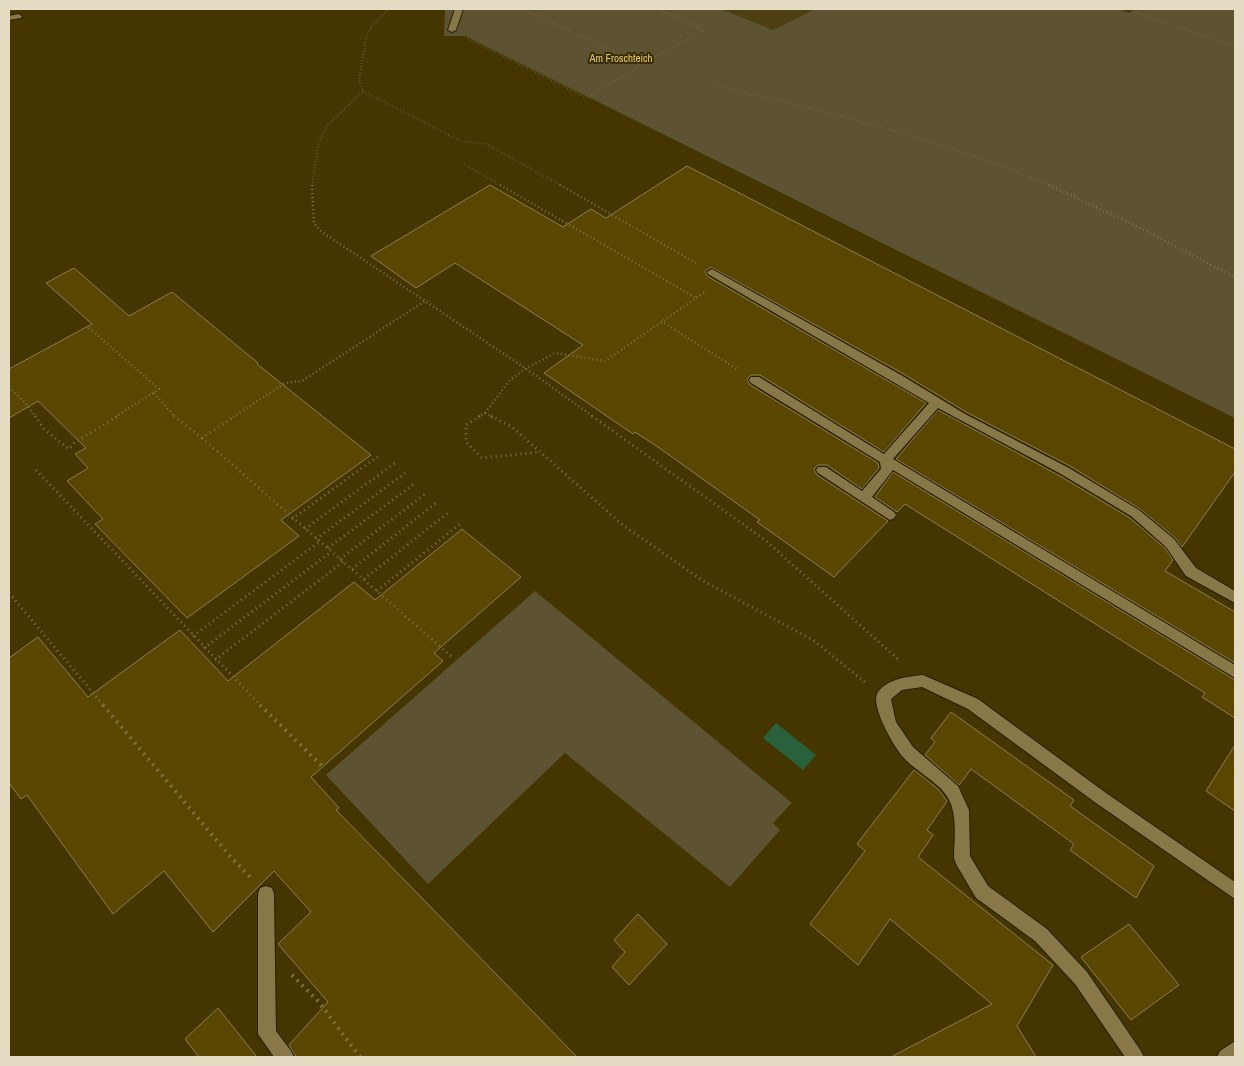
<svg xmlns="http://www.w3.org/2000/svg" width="1244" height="1066" viewBox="0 0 1244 1066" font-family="'Archivo Narrow',sans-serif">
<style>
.built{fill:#4e4013}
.green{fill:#5d5231}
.water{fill:#2a613d}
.building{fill:#594700;stroke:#8d7d4b}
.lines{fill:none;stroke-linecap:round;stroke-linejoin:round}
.lane-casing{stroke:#261e05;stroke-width:2}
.street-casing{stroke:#261e05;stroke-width:2}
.path-far3{stroke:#7d7145;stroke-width:2;stroke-dasharray:0.5 2.5;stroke-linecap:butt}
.path-far2{stroke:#7d7145;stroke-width:2.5;stroke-dasharray:1 3;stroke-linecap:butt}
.path-far1{stroke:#7d7145;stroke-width:3;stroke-dasharray:1 4;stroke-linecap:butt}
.path{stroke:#7d7145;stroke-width:4;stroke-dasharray:2 5;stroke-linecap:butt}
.lane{fill:#887847;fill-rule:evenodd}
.street{fill:#887847;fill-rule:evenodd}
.labels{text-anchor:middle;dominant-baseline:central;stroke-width:4;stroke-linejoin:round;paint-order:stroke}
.far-park-label{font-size:11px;fill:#e5c96f;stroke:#382d05}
</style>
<rect width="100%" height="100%" fill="#453600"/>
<path class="built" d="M721 9H815L773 30Z"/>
<path class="green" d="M445 9H721L773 30 815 9H1118L1130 13 1135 9H1235V418L465 36H444Z
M535 591 792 803 773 823 780 830 730 887 565 753 428 884 326 775Z"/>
<path class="water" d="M776 723 816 755 803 770 763 738Z"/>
<path class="building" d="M687 166 1235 449V472L1182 547 1175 538 1140 509 1070 466 966 412 902 373 711 267 705 271 707 276 926 403 884 452 760 375H751L747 379 750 385 878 463 879 468 862 489 827 465H818L814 469 817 475 888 521 834 577 757 522 760 520 658 447 635 432 633 434 544 373 583 345 455 263 416 288 371 256 490 185 563 227 591 209 606 218Z
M74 268 129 316 172 292 258 363 257 364 371 455 281 520 299 536 187 618 95 524 103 519 67 481 88 468 75 454 86 448 38 401 9 418V369L92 324 46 283Z
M938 410 1060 476 1130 518 1165 548 1173 560 1165 571 1235 612V663L896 459Z
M893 472 1235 680V718L1202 697 1205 693 905 504 897 512 875 497Z
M462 529 521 577 434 653 443 661 311 777 339 808 336 810 577 1057H296L289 1045 328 1002 278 944 311 912 274 871 213 932 164 871 113 914 27 795 21 799 9 783V658L38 637 88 697 180 630 228 681 354 582 375 600Z
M951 712 1074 800 1070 806 1154 866 1136 898 1070 850 1074 844 971 769 959 785 925 755 935 742 931 738Z
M1235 745V811L1206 791Z
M914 770 938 789 947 801 927 830 933 835 918 857 1053 965 1017 1026 1036 1057H891L992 1004 890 919 858 965 810 924 865 851 857 844Z
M638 914 667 944 629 985 612 967 625 952 614 940Z
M1129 924 1179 985 1131 1020 1081 957Z
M218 1008 257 1057H199L185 1039Z"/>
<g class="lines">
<defs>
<path id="lane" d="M455 9H463L456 30 452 32 448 30Z
M18 14 22 16 21 18 9 20V16Z
M712 269 901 375 965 414 1069 468 1139 510 1174 539 1196 568 1235 591V603L1186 576 1166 547 1131 516 1061 474 938 408 893 459 1235 665V678L893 470 872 497 894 512 896 515 894 518 890 520 818 473 816 470 818 467H826L862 491 881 469 880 462 751 383 749 380 751 377H759L884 454 929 403 708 274 707 272Z
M923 675 978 699 1106 793 1235 882V899L1096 803 968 709 922 687 902 690 891 699 896 722 913 747 958 786 969 810 970 856 988 886 1047 929 1087 972 1141 1051 1144 1057H1125L1075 984 1035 941 976 898 956 864 954 858C954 839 958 815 948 798 941 784 914 770 903 757 894 747 869 704 878 692 889 678 907 677 923 675Z
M266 886 272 888 274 894 276 1031 291 1051 294 1057H274L258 1034V894L260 888Z"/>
<path id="street" d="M1235 1041V1057H1217L1220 1051Z"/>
</defs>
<use href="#lane" class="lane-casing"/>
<use href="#street" class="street-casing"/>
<path class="path-far3" d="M522 9 641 64
M1125 9 1235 46
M468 39 587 98 642 64 704 30 657 9
M709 84C825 112 941 138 1051 186
M363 91 460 141 486 144 562 186
M464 164 502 186
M312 186 318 145 327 126 363 91 359 80 366 38 372 26 389 9"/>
<path class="path-far2" d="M312 185 314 223 322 232 519 364 594 417
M500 185 696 298
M560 185 696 263
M1049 185 1132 224 1235 277
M661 321 737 369
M89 328 159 389 115 417
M9 387 28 406 36 417
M154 393 175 417
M485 413 510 380 525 369 555 353 605 361 705 292
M233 417 285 383 302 381 425 301
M478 417 485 413 493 417"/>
<path class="path-far1" d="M35 416 44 429 69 449 75 442 118 416
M174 416 202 438 235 416
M480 416 466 425V442L482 458 539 452
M491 416 512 427 624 526 705 582 813 640 866 683
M592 416 765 540 900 661
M202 438 451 656
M36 470 261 706
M292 519 380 455
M305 529 395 463
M316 539 405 473
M328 548 414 484
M340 559 425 494
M352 569 436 503
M364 579 448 513
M377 591 461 523
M9 593 104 706
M193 636 319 542
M204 648 331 552
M215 660 343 562"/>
<path class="path" d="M103 705 229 855 250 877
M260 705 322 766
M292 975 318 1001 360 1057"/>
<use href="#lane" class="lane"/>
<use href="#street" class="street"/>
</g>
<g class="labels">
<g class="far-park-label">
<text x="621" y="58">Am Froschteich</text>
</g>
</g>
<rect width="1244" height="1066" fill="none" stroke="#e5ddc3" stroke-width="20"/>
</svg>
